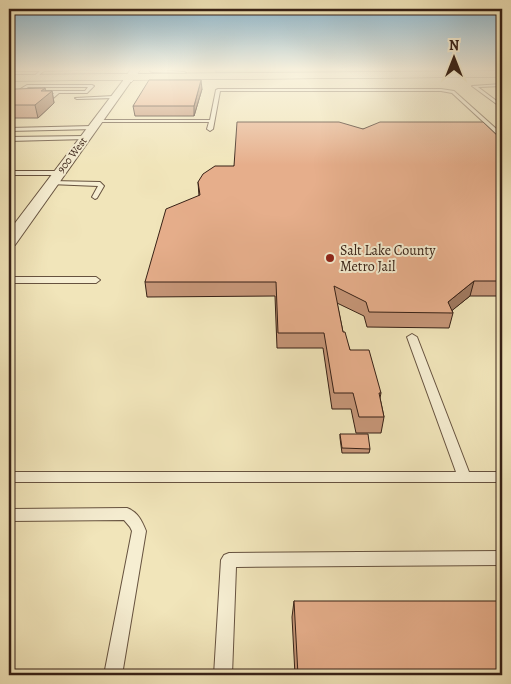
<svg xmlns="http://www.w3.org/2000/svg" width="511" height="684" viewBox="0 0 511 684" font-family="Alegreya,serif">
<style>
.green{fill:#b9c591;stroke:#787354}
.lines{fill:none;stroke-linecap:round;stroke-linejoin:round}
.lane-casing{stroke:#66523f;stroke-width:2}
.street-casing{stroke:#66523f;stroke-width:2}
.secondary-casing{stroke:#372116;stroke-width:1}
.primary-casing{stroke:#372116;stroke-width:1}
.lane{fill:#f6eed2;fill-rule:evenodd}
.street{fill:#f6eed2;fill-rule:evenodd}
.secondary{fill:#f6eed2;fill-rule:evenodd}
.primary{fill:#f1e5ba;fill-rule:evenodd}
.wall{fill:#c69678;stroke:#372116}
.shaded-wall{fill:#a17a61;stroke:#372116}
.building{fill:#e6ae8b;stroke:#372116}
.poi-dot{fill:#8f2418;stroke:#f6eed2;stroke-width:2}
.labels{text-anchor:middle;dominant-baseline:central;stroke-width:4;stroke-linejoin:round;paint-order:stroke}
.far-street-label{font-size:11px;fill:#372116;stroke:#f6eed2}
.poi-label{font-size:14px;fill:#372116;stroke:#f6eed2;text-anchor:start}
</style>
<rect width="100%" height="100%" fill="#f1e5ba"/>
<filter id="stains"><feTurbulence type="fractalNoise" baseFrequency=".004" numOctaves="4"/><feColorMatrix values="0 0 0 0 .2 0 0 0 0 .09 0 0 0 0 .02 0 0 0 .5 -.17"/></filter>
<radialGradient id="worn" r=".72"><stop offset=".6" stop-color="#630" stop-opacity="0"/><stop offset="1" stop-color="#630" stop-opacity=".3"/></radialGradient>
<path class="green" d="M216 69H502V71L430 73H216Z"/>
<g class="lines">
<defs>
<path id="lane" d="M9 69H107L44 71 34 79 32 78 40 71H9Z
M151 69 184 72 186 73 152 72 150 71Z
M502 84V86L478 87 502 105V108L472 86Z
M27 85H92L94 86 87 93H59L51 100 49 99 54 93H17V91ZM28 87H88L85 91H23Z
M218 89H441L454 91 502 134V139L452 93 441 91H220L213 129 210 131 207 129 209 122H98L96 121 98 120H210L216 90Z
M114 96 116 98 77 99 75 98Z
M500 114H502V121L498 118Z
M93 126 95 129 9 131V128Z
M85 136 87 137V139L9 141V137Z
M9 171H60L63 173 60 175H9Z
M52 181 100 182 104 186 97 198 95 199 92 197 98 186 50 184V182Z
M9 277H96L100 280 96 283H9Z
M412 334 417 337 469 472H502V482H9V472H456L407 337Z
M127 508C138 512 142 521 146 531L122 675H104L132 531 130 527 124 520 9 521V509Z
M502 551V565L236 567 232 675H214L221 560 224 555 229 553Z"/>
<path id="street" d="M125 78 132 80 15 245 9 247V231Z"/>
<path id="secondary" d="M131 69H141L132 82H124L123 80Z"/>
<path id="primary" d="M502 71V77L9 81V75Z"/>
</defs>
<use href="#lane" class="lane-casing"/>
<use href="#street" class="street-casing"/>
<use href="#secondary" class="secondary-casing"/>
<use href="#primary" class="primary-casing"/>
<use href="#lane" class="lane"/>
<use href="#street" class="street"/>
<use href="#secondary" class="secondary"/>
<use href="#primary" class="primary"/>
</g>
<path class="wall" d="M45 88V91H52L54 103 38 118H9V94Z
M202 89 194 116H135L133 106Z
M363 129 502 140V296H470L452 310 453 313 449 328 367 327 364 316 337 303 343 332 350 350 381 393 380 398 384 417 381 433H356L351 409H332L323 348H277L275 296 147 297 145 282 199 196 198 182 234 166Z
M340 434 370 449 369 453H342L340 438Z
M294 601 502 675H295L292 617Z"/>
<path class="shaded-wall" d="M201 80 202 89 194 116V106Z
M45 88 46 96 52 91 54 103 38 118 35 105 41 91Z
M474 281 470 296 449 313 448 302Z"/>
<path class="building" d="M149 80H201L194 106H133Z
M45 88 41 91H52L35 105H9V94L15 89Z
M237 122H339L363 129 380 122H483L502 140V281H474L448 302 453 313 369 312 366 302 334 286 343 332H345L350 350H369L381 393H379L384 417H359L353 393H334L324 333H278L276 282H145L166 209 200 195 198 182 203 174 215 166H234Z
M340 434H368L370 449 342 448Z
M294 601H502V675H298Z"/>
<linearGradient id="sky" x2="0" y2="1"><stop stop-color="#89b8d3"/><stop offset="0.42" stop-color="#f9f3e0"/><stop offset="1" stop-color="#f9f3e0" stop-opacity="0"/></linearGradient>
<rect width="511" height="165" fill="url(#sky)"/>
<circle class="poi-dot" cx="330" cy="258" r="5"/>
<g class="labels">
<g class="far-street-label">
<text transform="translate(72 155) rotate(-53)">900 West</text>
</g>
<g class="poi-label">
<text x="340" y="250">Salt Lake County<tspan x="340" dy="16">Metro Jail</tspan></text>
</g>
</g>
<rect width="511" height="684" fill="none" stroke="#f1e5ba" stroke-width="30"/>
<rect x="10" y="10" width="491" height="664" fill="none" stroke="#372116" stroke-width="2.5"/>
<rect x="15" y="15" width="481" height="654" fill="none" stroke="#372116"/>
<g transform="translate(454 58)" stroke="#f6eed2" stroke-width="4" paint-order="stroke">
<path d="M0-4L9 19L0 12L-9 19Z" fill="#372116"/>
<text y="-8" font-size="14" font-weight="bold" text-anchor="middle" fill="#372116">N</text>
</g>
<rect width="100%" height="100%" filter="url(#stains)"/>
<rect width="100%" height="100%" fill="url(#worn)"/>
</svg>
